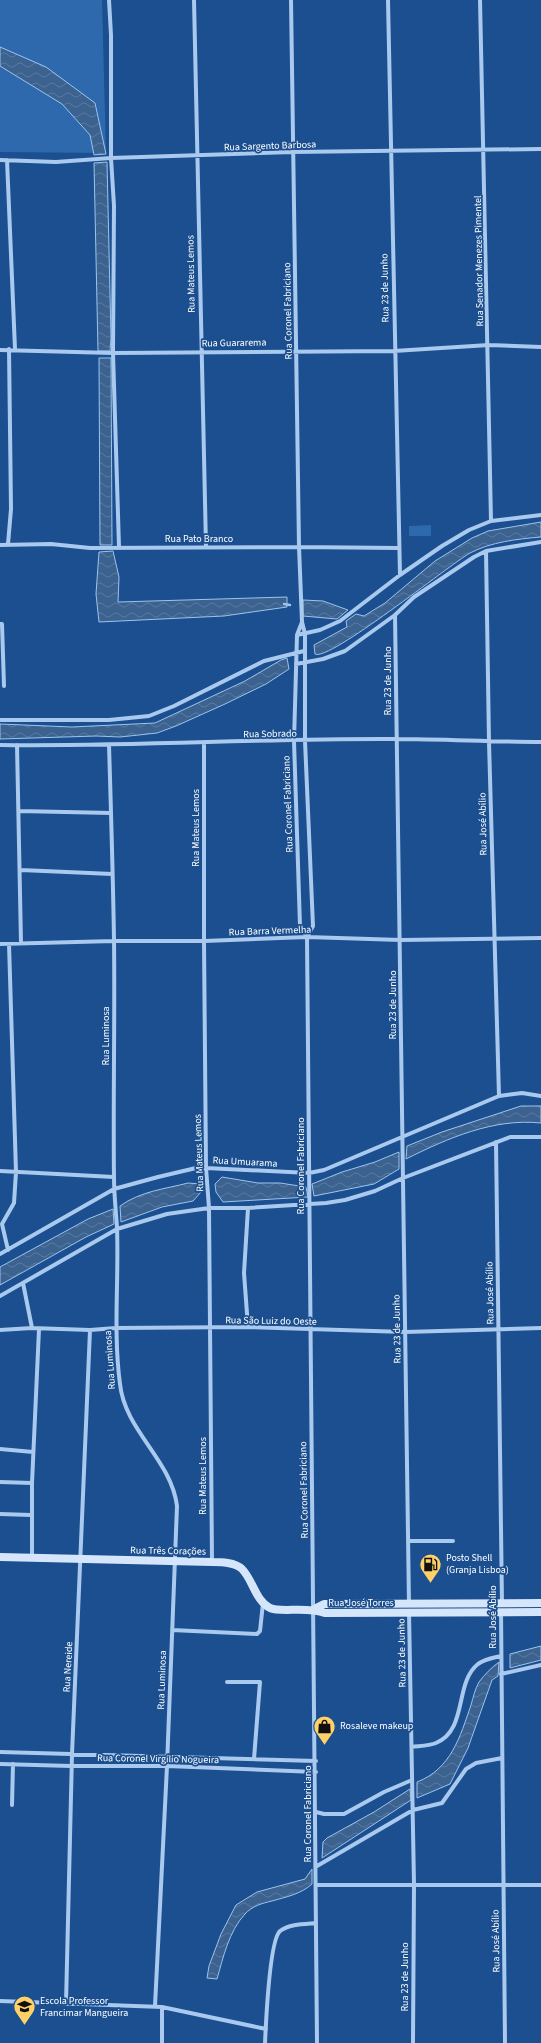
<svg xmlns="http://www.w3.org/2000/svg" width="541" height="2043" viewBox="0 0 541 2043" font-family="'Source Sans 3',sans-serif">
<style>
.grass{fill:#2e69ad}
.water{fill:url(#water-waves);stroke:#9cc4f0}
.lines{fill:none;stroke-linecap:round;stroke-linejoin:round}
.stream{stroke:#9cc4f0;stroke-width:2.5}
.street{stroke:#a9c9ee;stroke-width:4}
.secondary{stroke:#d6e6fa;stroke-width:8}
.labels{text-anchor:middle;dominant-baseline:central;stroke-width:3.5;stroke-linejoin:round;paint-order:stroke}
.street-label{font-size:10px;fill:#fff;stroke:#1b4f8f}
.poi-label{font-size:10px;fill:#fff;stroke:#1b4f8f;text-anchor:start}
</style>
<defs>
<pattern id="water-waves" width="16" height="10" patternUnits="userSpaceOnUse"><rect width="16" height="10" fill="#3c6290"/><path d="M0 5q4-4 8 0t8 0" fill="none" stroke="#597aa1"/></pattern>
</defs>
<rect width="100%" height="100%" fill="#1b4f8f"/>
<path class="grass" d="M0 0H102L106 153 0 152Z
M431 525V536H409V526Z"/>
<path class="water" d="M0 47 46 67 95 103 106 154 94 155 90 135 62 104 0 66Z
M107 162 111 338 110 351H98L94 163Z
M99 358H111L112 545H100Z
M541 522V537C517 539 491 542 470 553 449 565 329 662 315 654L314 645 347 627 346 621 356 614 364 616 385 603 435 561 472 538 488 531Z
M113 551 119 577 118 602 287 597V607L224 616 99 622 96 594 99 552Z
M303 600 323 601 348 610 337 619 303 616Z
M287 658 289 669 266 684 225 704 176 726 157 733 120 737 96 736 0 739V724L72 727 155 723 245 681 281 660Z
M521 1106H541V1123C494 1118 448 1138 406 1159L407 1146 442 1132Z
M399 1152V1169L374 1184 314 1196 312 1184 342 1172 375 1162Z
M222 1177 258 1183H280L306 1187 308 1197 223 1202 216 1192 215 1184Z
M188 1183 201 1184V1192L193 1201 162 1207 121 1222 120 1206C141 1191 165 1189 188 1183Z
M113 1209 114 1224 86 1237 0 1285V1267L88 1219Z
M541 1646V1660L510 1668V1654Z
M499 1662 498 1676 492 1680 468 1748 450 1784 417 1798V1782C451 1769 460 1737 471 1705 473 1698 475 1689 479 1682 485 1674 491 1668 499 1662Z
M410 1789 411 1800 322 1858 323 1842 327 1838 374 1812Z
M312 1869V1884C301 1894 286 1897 272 1901 263 1903 252 1906 245 1914 229 1931 223 1958 217 1979L207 1978 209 1966 221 1934 236 1905 257 1892 305 1879Z"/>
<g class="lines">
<path class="stream" d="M284 604 290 605"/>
<path class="street" d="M109 0 111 35V158L114 206 113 353 119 547
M194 0 206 547
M291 0 299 547 302 622 305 634V741L313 926 307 937 317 2043
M388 0 400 575
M480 0 491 521
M0 160 56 162 111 158 292 152 541 149
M7 160 15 349
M0 350 113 353 394 351 489 345 541 347
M8 544 11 509 9 349
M0 545 51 544 90 548 299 547 398 548
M486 551 489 742 499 1096
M395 615 409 1605
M302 622 297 635 294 741 300 926 307 937
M0 624H2L4 686
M297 635 320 630 340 621 400 575 442 546 469 530 491 521 541 515
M296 664 323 659 345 651 395 615 414 597 474 557 486 551 541 542
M0 720H109L149 716 174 706 264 661 304 651
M204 743V941L206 1168 209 1208 212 1562
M0 745C132 747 264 738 396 739 444 739 493 742 541 742
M17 745 21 943
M109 745C111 810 113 875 114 940 115 1019 113 1099 114 1178 114 1195 116 1211 117 1228 119 1280 113 1332 120 1384 125 1431 171 1459 177 1506L167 1766 155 2006
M19 811 111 813
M21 870 112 874
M0 944 114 941H204L307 937 401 940 541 938
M496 1142 502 1605
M0 1171 114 1177
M248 1208 244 1273 248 1327
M8 1250 2 1224 14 1203 16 1172 9 944
M0 1254 114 1189 158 1177 196 1168H206L309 1173 324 1170 499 1096 522 1093 541 1096
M23 1283 32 1328
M0 1296 117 1229 167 1214 209 1208H248L326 1203 345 1200 375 1191 403 1178 510 1137H541
M0 1330 32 1328 90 1330 116 1328 248 1327 405 1332 541 1328
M0 1449 33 1452
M0 1482 32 1483
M0 1514 31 1515
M408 1541H453
M32 1558V1483L39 1329
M501 1611 505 2043
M409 1612 414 1884 413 2043
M172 1630 257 1634 260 1631 263 1603
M501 1674 541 1665
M227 1682H260L254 1759
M412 1747C420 1746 429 1746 436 1743 468 1730 454 1683 478 1664 485 1659 493 1658 501 1656
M0 1752 316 1761
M0 1764 71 1766H167L316 1772
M12 1805 13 1764
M316 1812 324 1814H344L384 1792 412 1780
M317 1866 413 1810 442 1803 466 1769 476 1763 502 1758
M316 1885H541
M0 2001 162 2007 266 2029
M66 2004 72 1754 90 1330
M162 2043V2007
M265 2043C266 2024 269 1941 280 1931 289 1924 305 1924 316 1923"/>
<path class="secondary" d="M0 1557 212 1562C221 1562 235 1562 242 1569 253 1580 255 1600 270 1608 281 1613 307 1606 325 1613L541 1612
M314 1609 324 1604 541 1603"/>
</g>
<defs>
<symbol id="fuel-pin" viewBox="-11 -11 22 30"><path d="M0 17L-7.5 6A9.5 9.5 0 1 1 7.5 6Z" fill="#ffd166" stroke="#1b4f8f"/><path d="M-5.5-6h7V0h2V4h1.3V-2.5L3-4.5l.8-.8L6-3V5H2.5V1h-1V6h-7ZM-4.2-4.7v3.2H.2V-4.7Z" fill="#111"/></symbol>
<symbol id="shop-pin" viewBox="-11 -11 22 30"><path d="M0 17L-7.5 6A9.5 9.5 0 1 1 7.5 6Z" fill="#ffd166" stroke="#1b4f8f"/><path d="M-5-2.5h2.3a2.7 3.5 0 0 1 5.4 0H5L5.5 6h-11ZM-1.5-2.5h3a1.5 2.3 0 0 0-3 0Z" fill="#111"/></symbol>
<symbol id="school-pin" viewBox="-11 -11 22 30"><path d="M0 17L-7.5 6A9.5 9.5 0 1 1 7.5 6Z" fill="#ffd166" stroke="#1b4f8f"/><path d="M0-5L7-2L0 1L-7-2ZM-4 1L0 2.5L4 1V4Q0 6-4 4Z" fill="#111"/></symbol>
</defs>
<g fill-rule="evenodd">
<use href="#fuel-pin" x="418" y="1552" width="25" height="34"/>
<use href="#shop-pin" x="312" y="1714" width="25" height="34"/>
<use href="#school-pin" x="12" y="1994" width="25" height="34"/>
</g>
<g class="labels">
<g class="street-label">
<text transform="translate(270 146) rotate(-2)">Rua Sargento Barbosa</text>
<text transform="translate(479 261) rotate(-91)">Rua Senador Menezes Pimentel</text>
<text transform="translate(191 274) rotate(-91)">Rua Mateus Lemos</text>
<text transform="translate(385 288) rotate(-91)">Rua 23 de Junho</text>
<text transform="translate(288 311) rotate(-91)">Rua Coronel Fabriciano</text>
<text transform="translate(234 343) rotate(-1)">Rua Guararema</text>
<text x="199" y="539">Rua Pato Branco</text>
<text transform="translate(388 681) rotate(-90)">Rua 23 de Junho</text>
<text transform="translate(270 734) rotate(-1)">Rua Sobrado</text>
<text transform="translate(288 804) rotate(-92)">Rua Coronel Fabriciano</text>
<text transform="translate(483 824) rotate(-91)">Rua José Abílio</text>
<text transform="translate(196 828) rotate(-90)">Rua Mateus Lemos</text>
<text transform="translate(270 931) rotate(-2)">Rua Barra Vermelha</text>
<text transform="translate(393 1005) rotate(-90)">Rua 23 de Junho</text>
<text transform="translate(106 1036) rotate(-90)">Rua Luminosa</text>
<text transform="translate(199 1153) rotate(-92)">Rua Mateus Lemos</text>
<text transform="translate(245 1162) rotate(3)">Rua Umuarama</text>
<text transform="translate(301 1166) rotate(-90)">Rua Coronel Fabriciano</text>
<text transform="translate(490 1293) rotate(-91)">Rua José Abílio</text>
<text transform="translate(271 1321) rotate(1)">Rua São Luiz do Oeste</text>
<text transform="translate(397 1329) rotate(-91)">Rua 23 de Junho</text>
<text transform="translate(110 1360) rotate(-94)">Rua Luminosa</text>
<text transform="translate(203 1476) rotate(-90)">Rua Mateus Lemos</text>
<text transform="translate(304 1490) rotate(-91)">Rua Coronel Fabriciano</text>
<text transform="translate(168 1551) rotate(1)">Rua Três Corações</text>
<text x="361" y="1603">Rua José Torres</text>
<text transform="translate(493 1617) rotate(-90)">Rua José Abílio</text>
<text transform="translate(402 1653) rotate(-91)">Rua 23 de Junho</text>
<text transform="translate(68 1667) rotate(-87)">Rua Nereide</text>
<text transform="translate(162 1680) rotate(-88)">Rua Luminosa</text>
<text transform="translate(158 1759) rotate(1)">Rua Coronel Virgílio Nogueira</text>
<text transform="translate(308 1814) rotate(-90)">Rua Coronel Fabriciano</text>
<text transform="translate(496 1941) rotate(-91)">Rua José Abílio</text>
<text transform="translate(405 1977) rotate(-90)">Rua 23 de Junho</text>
</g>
<g class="poi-label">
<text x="446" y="1558">Posto Shell<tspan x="446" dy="12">(Granja Lisboa)</tspan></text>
<text x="340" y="1726">Rosaleve makeup</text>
<text x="40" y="2001">Escola Professor<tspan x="40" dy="12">Francimar Mangueira</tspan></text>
</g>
</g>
</svg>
